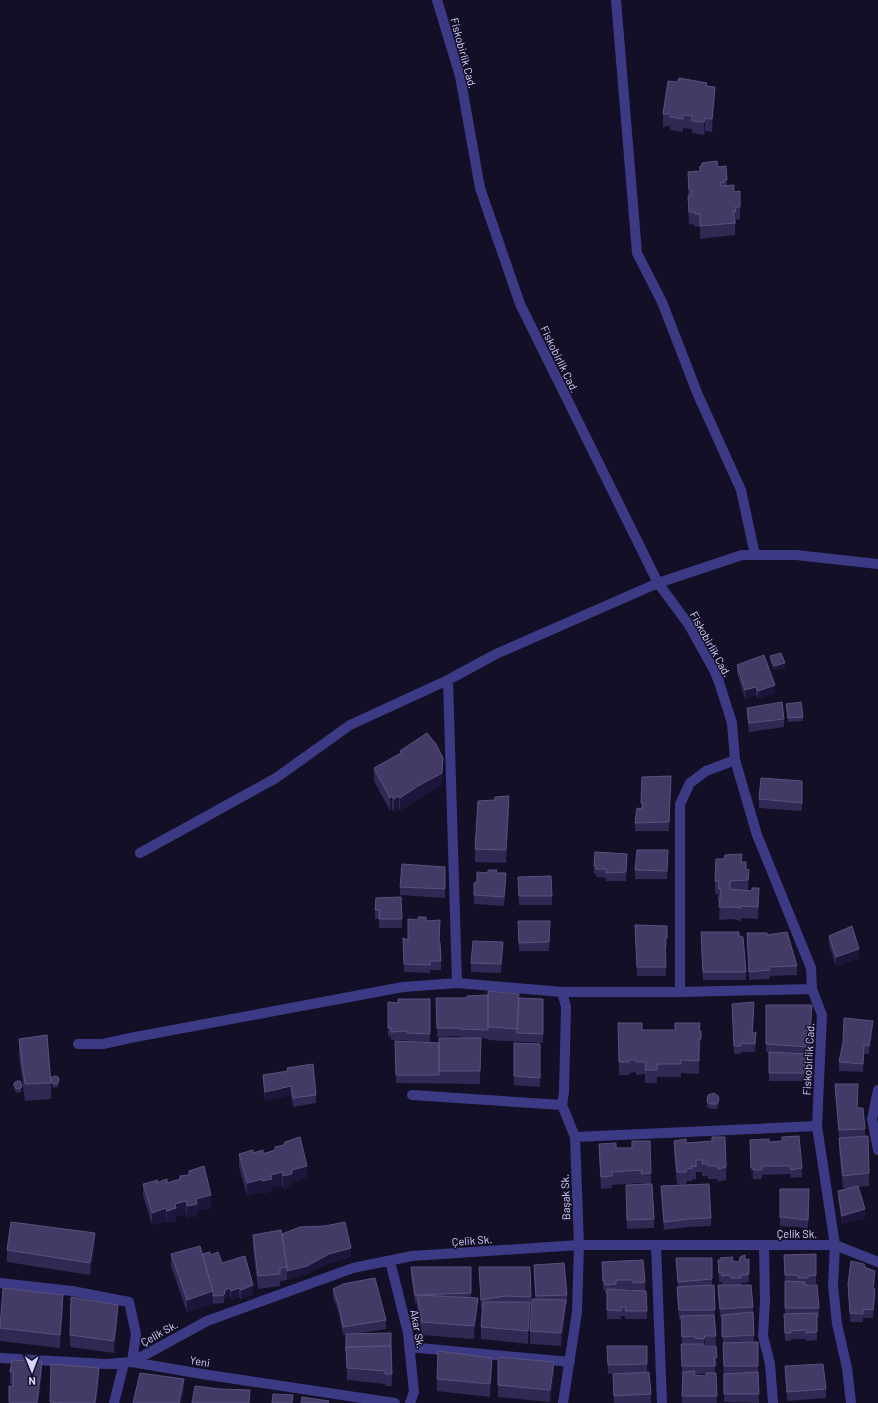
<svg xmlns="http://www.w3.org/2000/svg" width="878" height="1403" viewBox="0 0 878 1403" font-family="Barlow,sans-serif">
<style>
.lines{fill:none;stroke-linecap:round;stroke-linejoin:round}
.minor{stroke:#3d3a85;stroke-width:10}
.wall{fill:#312854;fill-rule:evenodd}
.shaded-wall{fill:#1d163a}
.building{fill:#433a66;stroke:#5a527e}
.labels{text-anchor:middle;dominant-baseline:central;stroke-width:3;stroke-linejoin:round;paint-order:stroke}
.street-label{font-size:11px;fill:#d9d4ff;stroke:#130f26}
</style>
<rect width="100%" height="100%" fill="#130f26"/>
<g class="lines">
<path class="minor" d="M437 0 460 76 480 188 520 304 658 583 689 625 714 670 719 682 732 723 735 760 757 835 811 968 812 989 822 1015 817 1126 835 1245 833 1285 837 1324 847 1368 851 1403
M616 0 637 253 662 302 698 395 741 490 755 555
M448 680 457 983
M140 853 276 778 350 725 448 680 496 654 658 583 742 555H796L878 564
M562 992 566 1007 564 1092 562 1105 575 1137 579 1245 577 1312 563 1403
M680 992V804L690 783 706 771 735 760
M78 1044H103L130 1038 403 987 457 983 562 992H680L812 989
M878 1090 872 1119 878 1150
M412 1095 562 1105
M575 1137 817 1126
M656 1245 662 1403
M764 1245 765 1301 763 1336 770 1364 773 1403
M390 1261 408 1333 414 1392 410 1403
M0 1283 72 1291 129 1302 136 1334 132 1362
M409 1347 570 1362
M0 1358 106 1364 132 1362 202 1374 395 1403
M132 1362 207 1321 353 1268 412 1256 579 1245H835L878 1262
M114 1403 124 1363"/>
</g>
<path class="wall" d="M707 86 715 100 712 132 705 131 704 135 692 133V129L683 128V132L670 130V126L663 127V114Z
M700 166 718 167 726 166 727 185 734 192 740 191V219L736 220V224H735V235L700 239V227H695V225L689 224 688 209V172L700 171Z
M770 656 785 668 774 670 770 660Z
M737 665 775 693 758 699 756 695 745 699 737 673Z
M786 704 803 717V721L788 722Z
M747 708 784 719V727L749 732 747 717Z
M400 751 443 771 442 785 418 799 400 811 399 808 394 812 392 809 390 811 374 781V768L400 754Z
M671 776 669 831H635V823L641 809 642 777Z
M802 781V811L759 808V799Z
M495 797 509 809 506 863 475 862V849L495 800Z
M627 854 626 881H606V878L596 877V874H594V866Z
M668 859 667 879H635V870Z
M742 862 746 869 749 882 748 891 759 900 758 919 741 918V921L732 919 719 920 720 902 718 901V894H715V881Z
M445 867V898L400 895V887Z
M488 873H497L506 882 504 906 474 904V883L477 882Z
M518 877 552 896V905H519Z
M401 897 402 928H379V919H375V910Z
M426 921 440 928 439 942 441 961V970H430V973L404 972 403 938 408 940Z
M518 921 550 929 549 951H519Z
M635 925 667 926V946L665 947 666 976H637Z
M747 933 767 935 797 966V975L770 976V979L749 980Z
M739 936 746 972V980H703L701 941Z
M829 936 859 958 836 966 829 945Z
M503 950 501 973 471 972V963Z
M436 998 543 999V1043L488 1040V1039L481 1038 480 1084 396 1083 395 1041 439 1043 470 1038 460 1037V1036L437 1037Z
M430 999V1042L407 1041V1040H391V1037L388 1036V1002L398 1003Z
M732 1004 754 1011 753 1033 756 1041 755 1052H741V1054H734Z
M766 1005 812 1014 809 1056 806 1055 804 1081H769V1053L766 1052Z
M618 1023 642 1030H675L700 1031 701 1051 699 1052V1074L681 1073V1077H657V1083H645V1074L636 1075V1072L629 1073V1075H619Z
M873 1030 869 1054H864L863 1072 839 1071V1062Z
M19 1039 51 1083V1099L25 1101 19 1056Z
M514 1043 540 1044V1087L514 1085Z
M287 1068 316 1095V1103L293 1107 291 1095 265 1101 263 1084V1075L287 1071Z
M54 1076 59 1085 58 1087 54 1088 52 1086V1079Z
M20 1081 22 1090 21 1092 17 1093 14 1090V1086Z
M835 1084 858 1093 857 1108 865 1129V1136L869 1173V1186L858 1187 865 1218 842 1224 838 1199V1191L853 1188H843L839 1151V1138H842H839L835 1092Z
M707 1102 719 1104 717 1109H711L707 1107Z
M750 1140 769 1142 802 1168V1177L791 1178 790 1174 762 1175V1179H753V1176L751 1177Z
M674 1141 686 1143 726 1167V1180L718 1182 717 1179H708V1176H702V1172H696V1180L692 1179V1181H687L686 1185 677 1184 674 1153Z
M599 1144 616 1148 651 1173V1184L654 1219V1228L627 1229 626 1185H641V1183L612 1185V1188L601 1189 599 1157Z
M275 1147 307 1178 292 1182V1187L283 1189 282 1185 272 1187V1191L262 1194V1192L247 1196 239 1167V1154L253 1153H263L275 1150Z
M180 1176 211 1208 197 1211V1216L187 1218 186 1214 176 1216V1221L167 1223 166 1221 152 1225 143 1196V1184L158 1182 167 1183 180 1179Z
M661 1186 711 1218V1226L689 1227 664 1230 661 1194Z
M780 1189 809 1198 808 1228 780 1226Z
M282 1234 351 1257 329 1263 307 1274 287 1280 280 1281V1286L258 1289 253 1248V1235Z
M95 1246 90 1275 7 1262V1250Z
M171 1254H202L210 1255 222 1263 253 1294 241 1299 239 1297 231 1300 230 1296 225 1298 224 1303 213 1304 187 1312 171 1266Z
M816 1254V1284H808V1285L819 1308V1317H817V1340L806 1341V1339H791V1341H785L784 1322V1314H785V1281L784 1255Z
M676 1258H712V1285L715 1310V1318L716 1345H705L704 1346H716L717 1366H715V1373L717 1403H682L683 1374H682L681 1353V1344H682L681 1319H679L677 1296V1287H678ZM695 1374H706V1376L695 1375Z
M720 1258 733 1261 739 1262 749 1259V1282L747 1281V1283H741V1285L753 1307 754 1342 758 1366 759 1403 724 1402 723 1345 722 1317H720L718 1293V1285H731L730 1284H722V1282H719L718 1260H720Z
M602 1262 645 1282V1290L647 1311V1319H625V1316H621V1319H607V1293H605V1290H603ZM616 1289H633V1290H616Z
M534 1265 567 1295V1304H566V1312L561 1346 530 1344V1331L535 1299Z
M411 1267H471V1298L478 1311 474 1339 422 1335 417 1308V1303H415L411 1275Z
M479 1267 531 1297V1305H530V1315L528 1344 481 1339V1327L483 1309H481Z
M866 1268 875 1279 874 1289 875 1298 873 1318H863V1322H850L848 1284Z
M333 1289 386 1320V1329L355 1334 391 1333 392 1386H385V1384L347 1380 346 1335H343L339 1314 333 1298Z
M63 1307 60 1348 0 1341V1328Z
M118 1317 114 1353 70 1347V1335Z
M607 1346H647V1372L651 1394V1403H614L613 1374 629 1373 608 1374Z
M498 1357 554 1375 550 1402 498 1397Z
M51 1364 99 1380 96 1403H50Z
M785 1366 826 1389V1398L787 1401Z
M492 1371 490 1397 437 1391V1379Z
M10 1372 42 1375 38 1403H9V1386H13V1385L10 1384Z"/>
<path class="shaded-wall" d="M715 87V100L712 132V119Z
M705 118V131L704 135V122Z
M785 663V668L774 670V666Z
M775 685V693L758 699V691Z
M756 687V695L745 699V690Z
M443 758 442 785 418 799 400 811V798Z
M392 796V809L390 811V798Z
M399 796V808L394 812V799Z
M509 796V809L506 863V850Z
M749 870V882L748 893V880Z
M759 888V900L758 919V907Z
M503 942V950L501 973V964Z
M859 949V958L836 966V957Z
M812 1005V1014L809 1056V1047Z
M873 1021V1030L869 1054V1046Z
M756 1032V1041L755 1052V1044Z
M699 1039H701V1051L699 1052Z
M864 1045V1054L863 1072V1064Z
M806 1054V1062L804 1081V1073Z
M59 1081V1085L58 1087V1083Z
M22 1086V1090L21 1092V1088Z
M291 1086V1095L265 1101V1092Z
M719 1100V1104L717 1109V1104Z
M307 1166V1178L292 1182V1187L283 1189V1176L292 1170Z
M751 1168H753V1176L751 1177Z
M282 1172V1185L272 1187V1191L262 1194V1181L271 1175Z
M262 1179V1192L247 1196V1183Z
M809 1189V1198L808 1228V1220Z
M211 1195V1208L197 1211V1216L187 1218V1206L196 1199Z
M186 1201V1214L176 1216V1221L167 1223V1211L175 1204Z
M166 1208V1221L152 1225V1213Z
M865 1209V1218L842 1224V1216Z
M95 1233V1246L90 1275V1263Z
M351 1248V1257L329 1263 307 1274 287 1280V1271L329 1254Z
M875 1271V1279L873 1297V1288Z
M253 1285V1294L241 1299V1290Z
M230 1288V1296L225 1298 224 1303V1295L225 1290Z
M239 1288V1297L231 1300V1291Z
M213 1291V1304L187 1312V1300Z
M63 1295V1307L60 1348V1335Z
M478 1298V1311L474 1339V1326Z
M566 1300V1312L561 1346V1333Z
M530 1302V1315L528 1344V1331Z
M118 1305V1317L114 1353V1341Z
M705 1336V1345L704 1347V1339Z
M492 1358V1371L490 1397V1384Z
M42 1362V1375L38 1403H37Z
M554 1362V1375L550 1402V1390Z
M99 1368V1380L96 1403H95Z
M184 1379V1392L182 1403H179Z"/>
<path class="building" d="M679 78 707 83 706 86 715 87 712 119 705 118 704 122 692 121V116L683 115V119L670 117V114H663L668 81 677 82Z
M717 161 718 167 726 166 727 180H724V183L720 182 721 186 734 185V192L740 191V207H735L736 212 733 211 735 223 700 226V214H695V212H689L688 196H691V190L689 189 688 172 700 171V166H702V163Z
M781 653 785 663 774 666 770 656Z
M764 655 775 685 758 691 756 687 745 690 737 665Z
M782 702 784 719 749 723 747 708Z
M801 702 803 717 788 718 786 704Z
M427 733 436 744 443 758 442 773 418 786 400 798 399 796 394 799 392 796 390 798 374 768 401 753 400 751Z
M671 776 669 822 635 823 637 808 642 809 643 803H641L642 777Z
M761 778 802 781V803L759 799Z
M509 796 506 850 475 849 478 801 495 800V797Z
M637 850H668L667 871 635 870Z
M595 852 627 854 626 872 606 873V869H596V866H594Z
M742 854 741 862H746V869L749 870 748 880 730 881V889L752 891V888H759L758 907 740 906 741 908 732 907H719L721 889 718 888 719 881H715L716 859H724L725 855Z
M402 864 445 867V889L400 887Z
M488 870H497L496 873H506L504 897 474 895V883L477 882V872L488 873Z
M551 876 552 896H519L518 877Z
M401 897 402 919H379V910H375L376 898Z
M418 917H426V921L440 920 439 941 440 943 441 961H430V965L404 964 403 938 408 940V919L418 920Z
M518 921H550L549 942 519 943Z
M635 925 667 926V938H665L666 967H637Z
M852 926 859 949 836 957 829 936Z
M701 932H739V936L743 937 746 972H703Z
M787 932 797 966 769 967 770 970 749 972 747 933H767V935Z
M473 941 503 942 501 964 471 963Z
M488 991 519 994 517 1029 488 1027Z
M488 995V1030L460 1029V1028H437L436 998H466L467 996Z
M519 998 543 999V1034L517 1033Z
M398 999H430V1034L407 1033V1031L391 1032V1028H388V1002L398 1003Z
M754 1002 752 1034 756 1032 755 1044 741 1043V1046H734L732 1004Z
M766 1005H812L809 1047 766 1044Z
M844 1018 873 1021 869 1046 864 1045 863 1064 839 1062 843 1042Z
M618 1023H642V1030H675V1023H700L699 1031H701V1039H699V1061L680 1060 681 1064H657V1070H645L646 1062H636V1060H628L629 1062H619Z
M47 1035 51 1083 25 1084 19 1039Z
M439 1038H481L480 1071H439Z
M395 1041 439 1043V1075H396Z
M514 1043 540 1044V1078L514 1076Z
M769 1052 806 1054 804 1073H769Z
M313 1064 316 1095 293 1098 291 1086 265 1092 263 1075 288 1071 287 1068Z
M51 1080a4 4 0 1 1 8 0a4 4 0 1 1-8 0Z
M17 1081H20L22 1086 21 1088 17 1089 14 1086V1083Z
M835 1084H858L857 1108H863L865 1129 839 1130Z
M714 1093 718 1096 719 1100 717 1104H711L707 1102 708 1095Z
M799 1136 802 1168 791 1170 790 1166H762V1170H753V1168H751L750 1140 769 1139V1142L782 1141V1137Z
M868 1136 869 1173 843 1176 839 1138Z
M300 1137 307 1166 292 1170V1174L283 1176 282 1172 271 1175 272 1179 262 1181V1179L247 1183 239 1154 253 1150V1153L263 1150V1154L275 1150V1147L284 1145 285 1142Z
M712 1137H725L726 1167 718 1169 717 1166H708V1164H702L703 1160H696V1167L691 1166 692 1169 687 1168 686 1172H677L674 1141 686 1139V1143L712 1141Z
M632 1141H650L651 1173 641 1174 642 1170 612 1172V1176L601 1177 599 1144 616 1143V1148H632Z
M204 1166 211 1195 196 1199 197 1204 187 1206 186 1201 175 1204 176 1208 167 1211 166 1208 152 1213 143 1184 158 1180 157 1183 167 1179V1183L180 1179V1176L189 1175V1171Z
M652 1184 654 1219 627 1220 626 1185Z
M709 1184 711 1218 689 1219 664 1222 661 1186Z
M858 1186 865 1209 842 1216 838 1191Z
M780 1189H809L808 1220 780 1217Z
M11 1222 95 1233 90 1263 7 1250Z
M345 1222 351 1248 329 1254 307 1266 287 1271V1267L282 1234 300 1227 325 1226Z
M281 1230 287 1267 280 1268V1274L258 1276 253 1235Z
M200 1246 213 1291 187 1300 171 1254Z
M210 1252V1255L218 1252 222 1263 245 1256 253 1285 241 1290 239 1288 231 1291 230 1288 225 1290 224 1295 213 1296V1291L202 1254Z
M816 1254V1275L808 1276V1278H798L797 1275H785L784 1255Z
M745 1255V1260L749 1259V1274L747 1273V1275H741V1278H731L730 1275 722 1276V1273H719L718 1260H721L720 1258 733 1257 732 1261 739 1262 740 1257Z
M676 1258H712V1279L678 1282Z
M643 1260 645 1282 633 1283V1280H616V1284L605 1285V1281H603L602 1262Z
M851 1261 864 1264 866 1268 875 1271 873 1288 875 1289 873 1310 863 1309V1314L850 1313 848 1284Z
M564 1263 567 1295 536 1296 534 1265Z
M411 1267H471V1293L415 1295Z
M479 1267H530L531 1297 505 1296 481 1300Z
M375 1278 386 1320 343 1327 339 1306 333 1289 343 1284Z
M785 1281 805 1282 804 1285H817L819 1308H785Z
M714 1285 715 1310H679L677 1287Z
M718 1285H751L753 1307 720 1309Z
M3 1288 63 1295 60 1335 0 1328Z
M607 1289 646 1291 647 1311H625L626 1307H621V1311L607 1310Z
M417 1295 478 1298 474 1326 422 1322Z
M71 1297 118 1305 114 1341 70 1335Z
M532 1299 566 1300 561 1333 530 1331Z
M483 1302H530L528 1331 481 1327Z
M753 1312 754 1335 722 1337V1315Z
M817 1313V1332L806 1333V1330L790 1331 791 1333H785L784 1314Z
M714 1315 716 1336H705L704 1339 695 1338V1336L682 1337 681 1316Z
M391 1333V1346L346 1347V1351V1334Z
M758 1342V1366H724L723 1343Z
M681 1344H703L702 1346H716L717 1357 714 1358 715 1366H682Z
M391 1346 392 1374H385V1371L347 1368 346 1347Z
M607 1346H647V1364L608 1365Z
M438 1351 492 1358 490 1384 437 1379Z
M498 1357 554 1362 550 1390 498 1385Z
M12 1360 42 1362 37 1403H15L9 1402V1386H13V1372H10Z
M51 1364 99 1368 95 1403H66L50 1402Z
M823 1364 826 1389 787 1392 785 1366Z
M695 1371 694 1375 706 1376V1373H716L717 1396H682L683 1372Z
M649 1372 651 1394 614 1396 613 1374Z
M758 1372 759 1394H724V1374Z
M140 1373 184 1379 179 1403H133Z
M195 1386 220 1389 250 1390 249 1403H192Z
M273 1394 293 1395 292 1403H272Z
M302 1397 329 1401 328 1403H301Z"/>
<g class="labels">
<g class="street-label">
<text transform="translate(464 53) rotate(75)">Fiskobirlik Cad.</text>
<text transform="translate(560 359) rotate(64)">Fiskobirlik Cad.</text>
<text transform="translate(711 644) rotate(61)">Fiskobirlik Cad.</text>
<text transform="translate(808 1059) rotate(-87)">Fiskobirlik Cad.</text>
<text transform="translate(565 1197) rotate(-92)">Başak Sk.</text>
<text x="797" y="1233">Çelik Sk.</text>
<text transform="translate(472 1240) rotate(-4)">Çelik Sk.</text>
<text transform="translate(418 1329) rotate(80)">Akar Sk.</text>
<text transform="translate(159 1333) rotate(-29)">Çelik Sk.</text>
<text transform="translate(200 1361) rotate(9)">Yeni</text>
</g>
</g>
<g transform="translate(32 1371) rotate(179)" stroke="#130f26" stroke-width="3" paint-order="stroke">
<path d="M0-3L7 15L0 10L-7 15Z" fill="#d9d4ff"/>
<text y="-6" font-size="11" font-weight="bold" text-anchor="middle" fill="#d9d4ff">N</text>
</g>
</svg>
